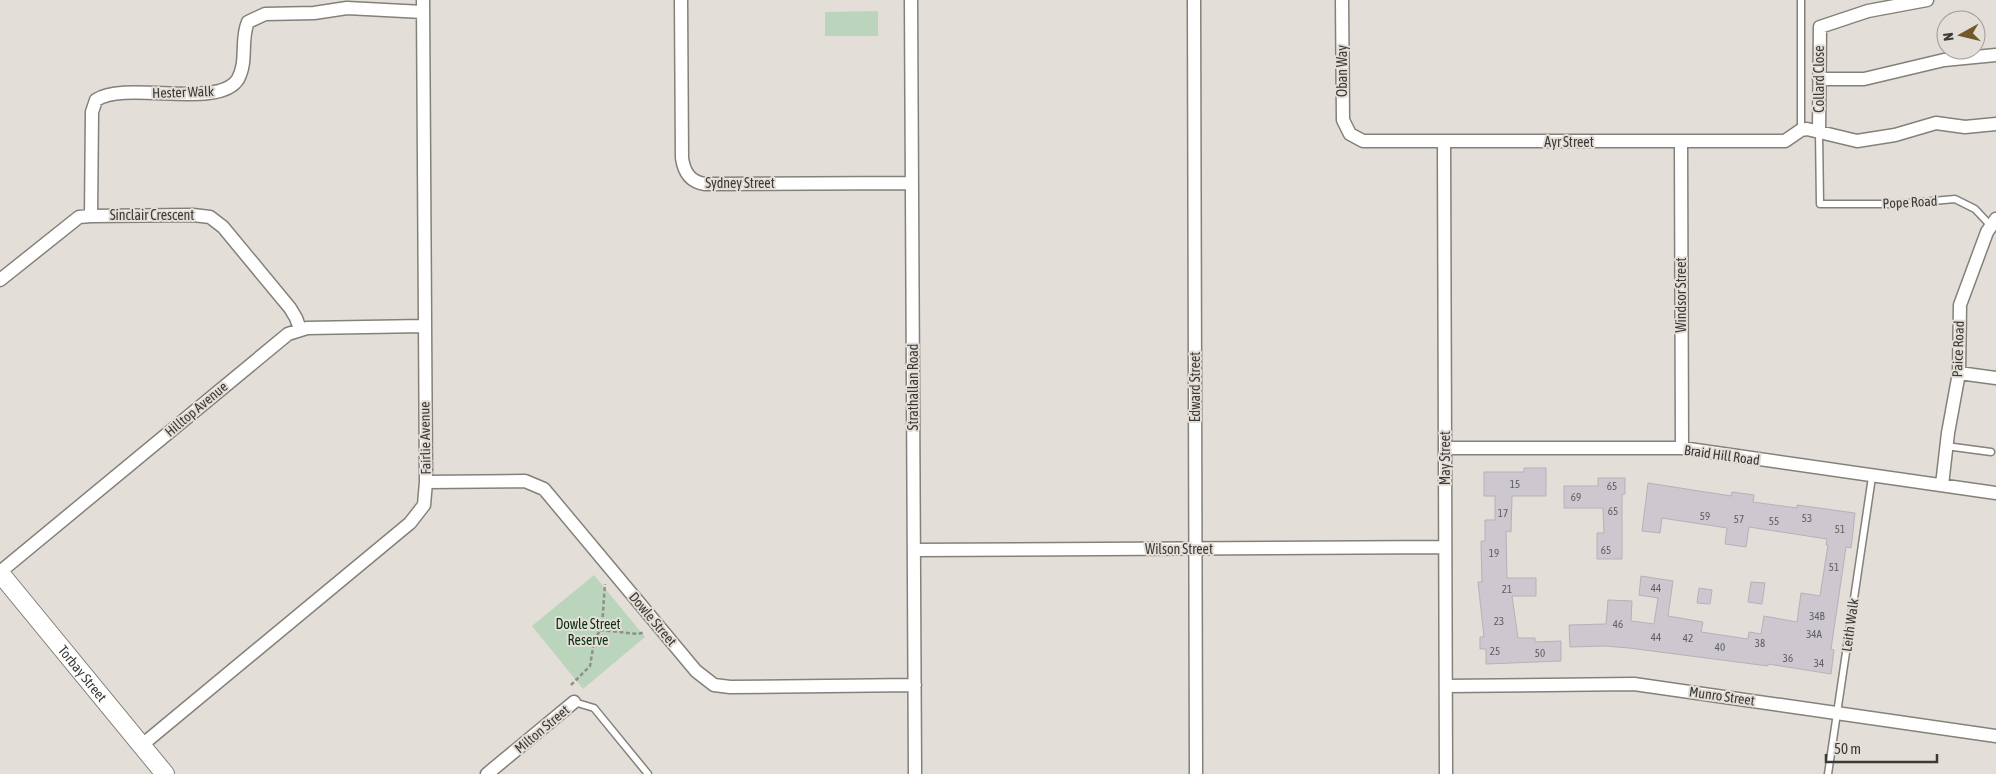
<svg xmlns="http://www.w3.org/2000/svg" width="1996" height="774" viewBox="0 0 1996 774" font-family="'Asap Condensed',sans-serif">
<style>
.green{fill:#bbd5bc}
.building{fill:#cdc8cf;stroke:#b6b1b7}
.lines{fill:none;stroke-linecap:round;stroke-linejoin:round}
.lane-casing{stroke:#84807a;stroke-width:9}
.street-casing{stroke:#84807a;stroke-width:15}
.secondary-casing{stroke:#84807a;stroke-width:20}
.path{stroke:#928f8a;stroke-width:2.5;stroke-dasharray:4 2.5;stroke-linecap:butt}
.lane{stroke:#fff;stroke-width:6}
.street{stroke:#fff;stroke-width:12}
.secondary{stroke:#fff;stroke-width:18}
.labels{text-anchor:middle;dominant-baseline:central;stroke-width:4;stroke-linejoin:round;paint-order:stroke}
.number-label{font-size:11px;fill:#605e5d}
.street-label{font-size:14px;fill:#3c3a37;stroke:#e3ded8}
.park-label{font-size:14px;fill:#0a3211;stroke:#e3ded8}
</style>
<rect width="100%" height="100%" fill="#e3ded8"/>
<path class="green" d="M878 11V36H825V12Z
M594 575 645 637 583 689 532 626Z"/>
<path class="building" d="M1524 468H1546V496H1512L1511 532 1506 531 1507 578H1536V596H1512L1518 638H1535V642L1561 641V661L1486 664V649H1480V637H1484L1478 582H1482L1481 541H1485V520H1495V496H1484V472H1524Z
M1598 478H1625V494H1622V559H1597V533H1604L1603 508H1564V486H1598Z
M1648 483 1731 496 1732 492 1754 495 1753 502 1797 508V505L1855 513 1851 548 1846 547 1840 588 1831 649 1834 650 1831 674 1768 664V666L1629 648 1605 646 1570 647 1569 625 1606 624 1608 600 1632 601 1631 621 1654 624 1658 598 1639 595 1641 576 1673 581 1668 616 1703 622 1701 632 1748 639 1749 632 1761 634 1764 616 1797 622 1801 593 1820 596 1828 545H1826L1827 539 1749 527 1746 547 1725 544 1727 528 1662 518 1660 533 1642 531Z
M1751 582 1765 583 1762 604 1748 602Z
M1699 588 1712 590 1710 604 1697 603Z"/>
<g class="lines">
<defs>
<path id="lane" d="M1801 0V130
M1819 131 1820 204H1900L1955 199 1975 209 1991 226
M1946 446 1991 452
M574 702 594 708 648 774
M1828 774 1872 477"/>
<path id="street" d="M681 0 682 158C684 172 690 182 705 184L912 183
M911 0 915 774
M1194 0 1196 774
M1342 0 1343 120 1350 134 1363 141H1785L1801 130 1807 129 1857 141 1895 135 1936 123 1965 127 1996 124
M1819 79H1864L1944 60 1996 55
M1819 130 1820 27 1868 11 1927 0
M1444 142 1446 774
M1681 142 1682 448
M91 216 92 112 96 100C126 80 219 110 238 79 248 61 240 40 248 22L265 14 314 13 347 8 423 12
M0 280 79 217 91 216 193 215 210 217 223 227 290 308 296 318 300 329
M1959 373 1996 378
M1445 448H1682L1996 493
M426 482 525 481 544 489 696 671 714 685 730 687 915 685
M1942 485 1948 433 1959 373 1960 305 1987 232 1996 219
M914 550 1445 547
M0 572 288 334 307 328 424 326
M1446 686 1634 684 1996 736
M142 745 410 523 424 505 426 482 423 0
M487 774 574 702"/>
<g id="secondary">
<path id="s1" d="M0 573 165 774"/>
</g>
</defs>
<use href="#lane" class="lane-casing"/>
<use href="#street" class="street-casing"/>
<use href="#secondary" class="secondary-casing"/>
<path class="path" d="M600 630 638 634 645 632
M571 685 590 666 594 642 602 626 605 584"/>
<use href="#lane" class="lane"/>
<use href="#street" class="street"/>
<use href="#secondary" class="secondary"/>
</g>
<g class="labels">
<g class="number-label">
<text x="1515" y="484">15</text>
<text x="1612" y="486">65</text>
<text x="1576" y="497">69</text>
<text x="1613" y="511">65</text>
<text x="1503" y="513">17</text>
<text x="1705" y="516">59</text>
<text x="1807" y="518">53</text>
<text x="1739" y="519">57</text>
<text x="1774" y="521">55</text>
<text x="1840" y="529">51</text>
<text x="1606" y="550">65</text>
<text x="1494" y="553">19</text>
<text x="1834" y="567">51</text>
<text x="1656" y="588">44</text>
<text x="1507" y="589">21</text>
<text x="1817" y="616">34B</text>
<text x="1499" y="621">23</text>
<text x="1618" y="624">46</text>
<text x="1814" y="634">34A</text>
<text x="1656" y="637">44</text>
<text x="1688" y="638">42</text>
<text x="1760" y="643">38</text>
<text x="1720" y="647">40</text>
<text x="1495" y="651">25</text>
<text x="1540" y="653">50</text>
<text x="1788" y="658">36</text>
<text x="1819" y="663">34</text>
</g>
<g class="street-label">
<text transform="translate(1342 71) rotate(-90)">Oban Way</text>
<text transform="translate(1819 79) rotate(-90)">Collard Close</text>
<text transform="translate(183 92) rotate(-2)">Hester Walk</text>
<text x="1569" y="142">Ayr Street</text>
<text x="740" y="183">Sydney Street</text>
<text transform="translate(1910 202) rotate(-3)">Pope Road</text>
<text x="152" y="215">Sinclair Crescent</text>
<text transform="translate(1681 295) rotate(-90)">Windsor Street</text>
<text transform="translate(1958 349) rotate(-88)">Paice Road</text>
<text transform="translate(913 387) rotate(-90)">Strathallan Road</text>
<text transform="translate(1195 387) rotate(-90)">Edward Street</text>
<text transform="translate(196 409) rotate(-40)">Hilltop Avenue</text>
<text transform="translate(425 438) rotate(-91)">Fairlie Avenue</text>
<text transform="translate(1722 455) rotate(8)">Braid Hill Road</text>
<text transform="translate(1445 458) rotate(-90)">May Street</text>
<text x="1179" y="549">Wilson Street</text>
<text transform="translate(653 619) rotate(50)">Dowle Street</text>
<text transform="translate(1850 625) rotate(-82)">Leith Walk</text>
<text stroke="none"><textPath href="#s1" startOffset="130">Torbay Street</textPath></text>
<text transform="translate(1722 696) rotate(8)">Munro Street</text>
<text transform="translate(542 729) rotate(-40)">Milton Street</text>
</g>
<g class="park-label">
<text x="588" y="624">Dowle Street<tspan x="588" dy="16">Reserve</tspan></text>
</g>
</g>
<g transform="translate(1961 35) rotate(262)"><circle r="24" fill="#e3ded8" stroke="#a09c98"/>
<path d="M0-4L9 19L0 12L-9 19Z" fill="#74582b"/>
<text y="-8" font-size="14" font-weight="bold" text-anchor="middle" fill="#3c3a37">N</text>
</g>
<path d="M1826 754v8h111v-8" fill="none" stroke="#3c3a37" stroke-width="2.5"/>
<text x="1834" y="754" font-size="15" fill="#3c3a37" stroke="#e3ded8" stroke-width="4" paint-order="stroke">50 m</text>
</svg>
